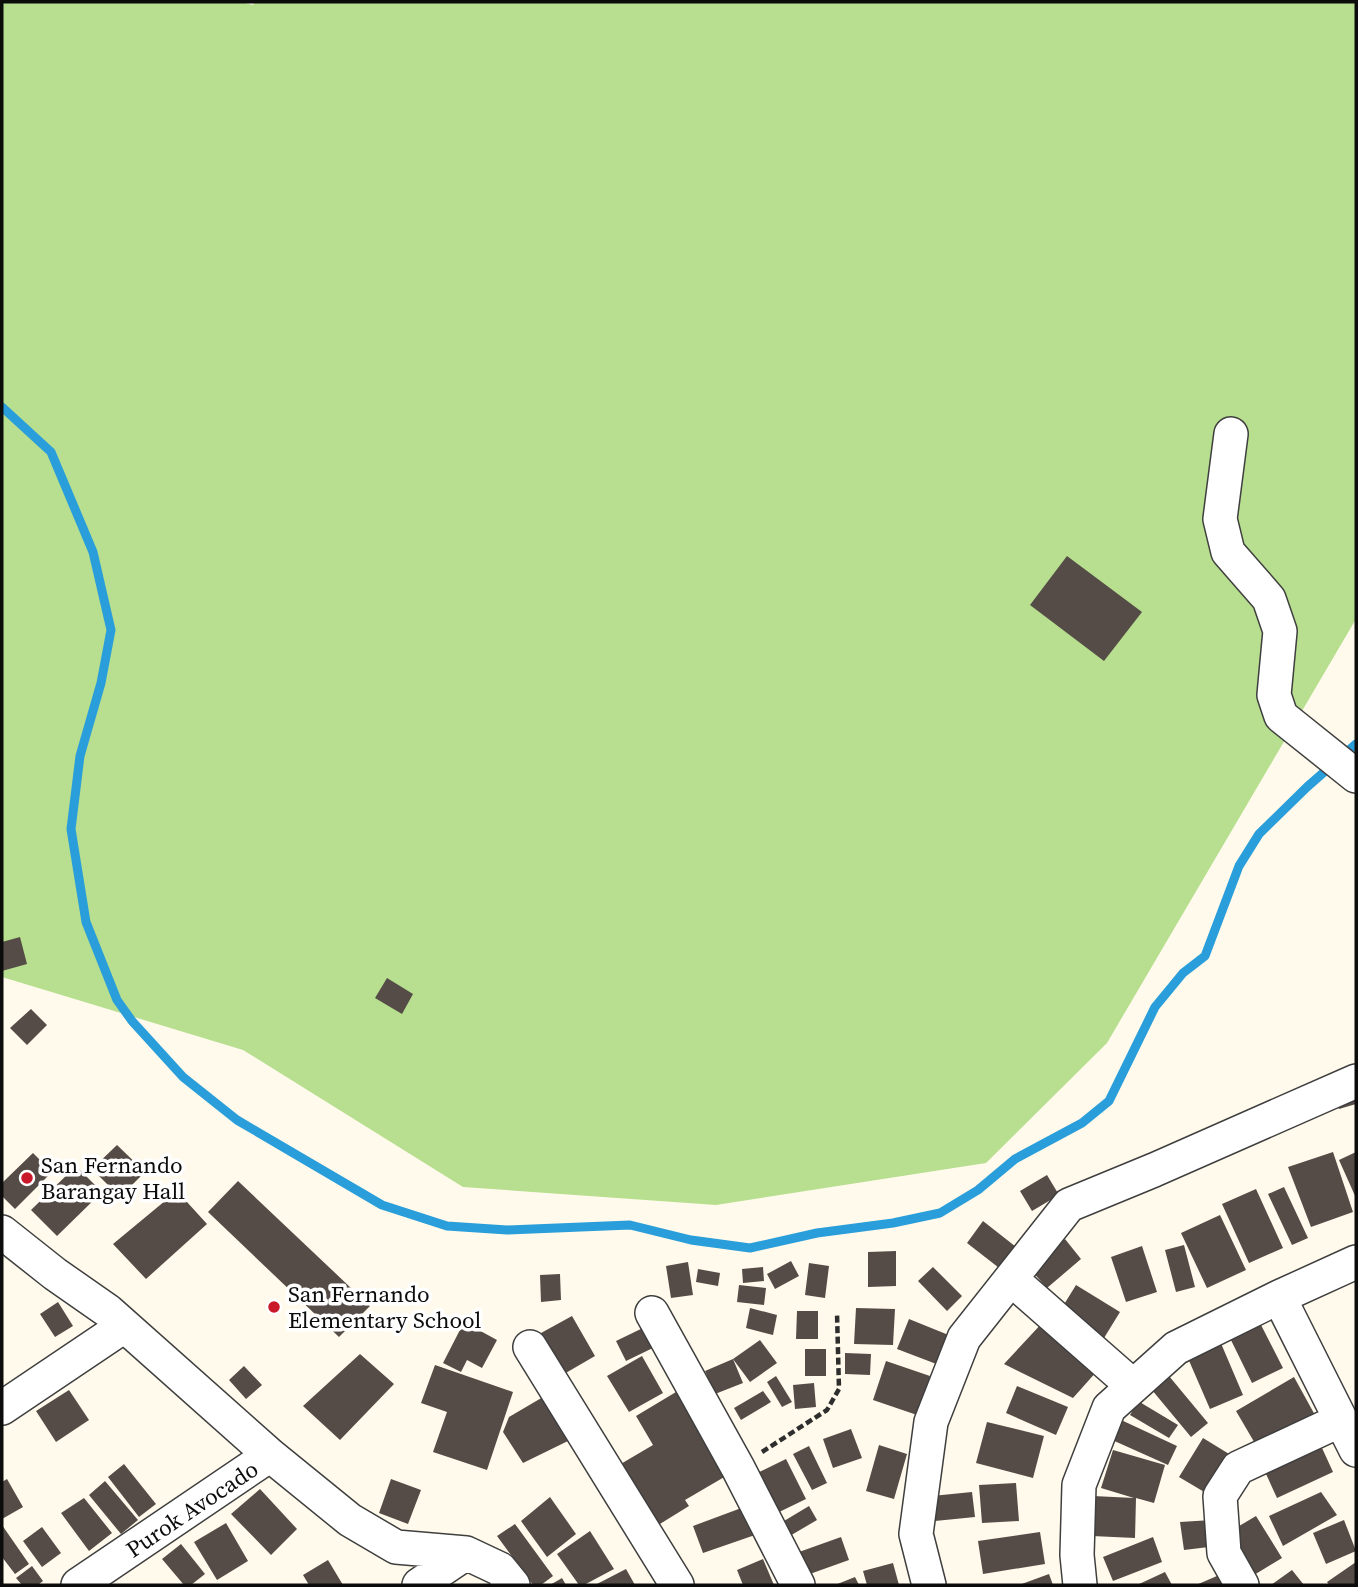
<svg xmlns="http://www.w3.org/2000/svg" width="1358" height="1587" viewBox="0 0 1358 1587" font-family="'Source Serif 4',serif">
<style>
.forest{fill:#b7df8f}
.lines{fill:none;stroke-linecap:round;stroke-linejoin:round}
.stream{stroke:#2a9eda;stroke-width:9}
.building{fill:#554c47}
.minor-casing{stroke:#3f3f3f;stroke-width:36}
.path{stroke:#2e2e2e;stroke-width:4.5;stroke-dasharray:7 3.5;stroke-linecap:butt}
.minor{stroke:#fff;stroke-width:33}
.poi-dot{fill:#c8182a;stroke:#fff;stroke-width:2.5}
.labels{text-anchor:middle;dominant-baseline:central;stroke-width:7;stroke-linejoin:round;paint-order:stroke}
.poi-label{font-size:23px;fill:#0c0c0c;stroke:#fff;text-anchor:start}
.street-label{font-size:23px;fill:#0c0c0c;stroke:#fff}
</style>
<rect width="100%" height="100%" fill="#fffaeb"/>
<path class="forest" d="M2 2H241L253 5 255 2H1356V619L1107 1043 986 1163 716 1205 463 1187 243 1050 2 977Z"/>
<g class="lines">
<path class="stream" d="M2 407 51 452 93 552 111 630 101 683 80 756 71 829 86 922 117 1000 132 1021 183 1077 237 1120 382 1205 447 1226 507 1230 630 1225 691 1240 750 1248 817 1233 893 1223 940 1213 978 1190 1015 1159 1082 1123 1109 1101 1155 1007 1183 973 1205 956 1239 866 1259 834 1307 787 1356 744"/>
</g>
<path class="building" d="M1067 556 1142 612 1104 661 1030 605Z
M20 937 27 964 2 971V942Z
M387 978 413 994 402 1014 375 998Z
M31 1009 47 1025 27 1045 10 1028Z
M1356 1089V1104L1339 1109 1336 1096Z
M117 1145 145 1172 120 1197 92 1169Z
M1333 1152 1353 1212 1311 1227 1288 1167Z
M1356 1152V1198L1339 1160Z
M33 1153 52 1172 15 1209 2 1196V1183Z
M76 1166 102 1192 57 1236 31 1210Z
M1047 1175 1059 1195 1032 1211 1020 1191Z
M238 1181 370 1306 339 1337 208 1212Z
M1284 1187 1308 1238 1292 1245 1268 1194Z
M1256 1189 1283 1248 1249 1263 1222 1204Z
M177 1191 207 1224 146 1279 113 1244Z
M1220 1215 1246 1270 1207 1288 1181 1233Z
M983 1221 1020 1250 1003 1271 967 1243Z
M1065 1239 1081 1259 1047 1288 1030 1269Z
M1184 1245 1195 1287 1176 1292 1165 1250Z
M1142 1246 1157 1292 1126 1302 1111 1257Z
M896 1251V1286L868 1287V1252Z
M791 1261 799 1276 775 1289 767 1274Z
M688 1262 693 1295 671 1298 666 1266Z
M809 1263 829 1266 825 1298 805 1295Z
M763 1267 764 1281 743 1283 742 1269Z
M933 1267 962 1296 947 1311 918 1281Z
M698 1269 720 1273 718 1286 696 1282Z
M560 1274 561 1300 541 1302 540 1275Z
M739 1285 766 1288 764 1305 737 1302Z
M1076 1285 1120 1312 1104 1338 1060 1311Z
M58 1302 73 1326 55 1337 40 1314Z
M750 1308 777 1315 773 1335 746 1328Z
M856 1308 895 1309 893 1345 854 1344Z
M797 1311H818V1339H796Z
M572 1316 595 1356 564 1374 541 1333Z
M909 1319 951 1336 939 1365 897 1349Z
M1044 1321 1098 1370 1073 1398 1004 1364Z
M1259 1321 1283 1368 1252 1383 1229 1336Z
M464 1322 497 1340 482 1368 467 1360 461 1372 443 1363Z
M647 1326 657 1346 626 1361 616 1341Z
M760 1340 777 1363 750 1382 733 1359Z
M1220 1341 1243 1395 1210 1409 1187 1356Z
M805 1349H826V1376H805Z
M845 1353 871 1354 870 1375 845 1374Z
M360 1354 394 1384 340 1440 303 1406Z
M642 1356 663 1393 629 1412 607 1376Z
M733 1359 743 1383 715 1394 705 1371Z
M886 1361 930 1376 917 1415 873 1400Z
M435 1365 513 1392 487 1470 433 1452 447 1412 421 1403Z
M244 1366 262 1385 246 1399 229 1380Z
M1164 1370 1208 1423 1191 1437 1147 1384Z
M776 1376 792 1402 782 1407 767 1382Z
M1294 1377 1321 1426 1260 1452 1236 1411Z
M814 1383 816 1407 795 1409 793 1385Z
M1017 1386 1068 1407 1056 1435 1006 1413Z
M69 1390 89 1420 56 1442 36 1411Z
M763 1391 771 1402 741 1420 734 1408Z
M676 1392 726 1476 685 1500 689 1506 655 1527 619 1465 653 1445 636 1416Z
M543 1397 570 1440 523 1463 503 1432 509 1417Z
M1138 1401 1178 1425 1169 1438 1130 1415Z
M1119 1419 1177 1446 1168 1465 1110 1439Z
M987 1422 1044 1436 1033 1478 976 1463Z
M851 1429 862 1458 833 1468 823 1439Z
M1317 1437 1333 1472 1277 1498 1261 1463Z
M1203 1438 1234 1457 1211 1496 1179 1477Z
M879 1445 907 1454 894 1499 866 1491Z
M809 1446 827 1483 812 1490 793 1454Z
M1113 1450 1165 1465 1154 1503 1136 1498 1135 1538 1092 1536 1093 1496 1134 1498 1101 1488Z
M786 1459 806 1499 773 1515 753 1475Z
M124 1464 156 1504 139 1517 108 1477Z
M7 1479 23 1507 2 1519V1482Z
M391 1479 421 1490 408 1524 379 1513Z
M105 1481 138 1520 121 1534 89 1495Z
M1016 1483 1019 1521 982 1523 979 1485Z
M260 1489 297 1529 271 1555 231 1514Z
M972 1492 975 1517 935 1521 932 1496Z
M1321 1492 1337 1515 1283 1546 1269 1516Z
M550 1497 576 1534 547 1557 521 1521Z
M84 1498 112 1533 89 1551 61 1513Z
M809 1506 817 1520 788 1537 779 1524Z
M744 1507 755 1535 703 1553 693 1526Z
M1256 1516 1282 1558 1254 1575 1229 1532Z
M1212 1520 1217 1546 1184 1550 1180 1522Z
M1344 1520 1356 1551 1326 1564 1313 1533Z
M226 1523 248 1561 217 1580 194 1542Z
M515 1524 553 1576 541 1585H533L497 1536Z
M2 1525 29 1564 15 1574 2 1557Z
M42 1527 61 1553 42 1567 23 1541Z
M590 1531 614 1569 584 1585H579L557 1554Z
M1040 1532 1045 1564 983 1574 978 1541Z
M841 1537 849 1560 807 1575 799 1552Z
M1153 1537 1162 1562 1113 1581 1103 1557Z
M181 1544 205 1574 191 1585H184L162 1559Z
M763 1559 774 1585H743L737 1570Z
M328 1560 343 1585H309L303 1575Z
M1356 1562V1585H1329L1327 1582Z
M893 1563 899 1585H867L863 1571Z
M32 1566 43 1581 38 1585H22L16 1578Z
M626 1569 635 1585H595Z
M1292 1570 1304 1585H1271Z
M1165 1572 1172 1585H1137Z
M1224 1573 1229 1585H1196Z
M1049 1574 1053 1585H1019Z
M855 1577 859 1585H835Z
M562 1578 566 1585H550Z"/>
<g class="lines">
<defs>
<path id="minor" d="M1231 434 1220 519 1228 552 1269 599 1280 631 1274 695 1281 716 1356 776
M2 1232 55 1274 108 1311 270 1455 350 1520 396 1547 466 1553 500 1569 513 1585
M1011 1279 1133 1386
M1279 1297 1356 1450
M652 1313 738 1468 798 1585
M530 1347 677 1585
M2 1408 124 1326
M78 1585 270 1455
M419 1585 466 1553
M929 1585 916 1534 931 1422 964 1338 1069 1205 1154 1170 1356 1081
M1080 1585 1077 1555 1079 1485 1109 1408 1176 1348 1279 1297 1356 1262
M1242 1585 1224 1553 1220 1496 1238 1468 1341 1420"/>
</defs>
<use href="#minor" class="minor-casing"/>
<path class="path" d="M762 1452 827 1410 839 1389 837 1313"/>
<use href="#minor" class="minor"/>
</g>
<g class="poi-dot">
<circle cx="27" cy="1178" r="7"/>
<circle cx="274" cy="1307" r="7"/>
</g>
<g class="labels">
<g class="poi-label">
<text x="41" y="1165">San Fernando<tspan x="41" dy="26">Barangay Hall</tspan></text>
<text x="288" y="1294">San Fernando<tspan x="288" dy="26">Elementary School</tspan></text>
</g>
<g class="street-label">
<text transform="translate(192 1509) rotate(-34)">Purok Avocado</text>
</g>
</g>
<rect width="1358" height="1587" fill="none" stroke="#0c0c0c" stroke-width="7"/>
</svg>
